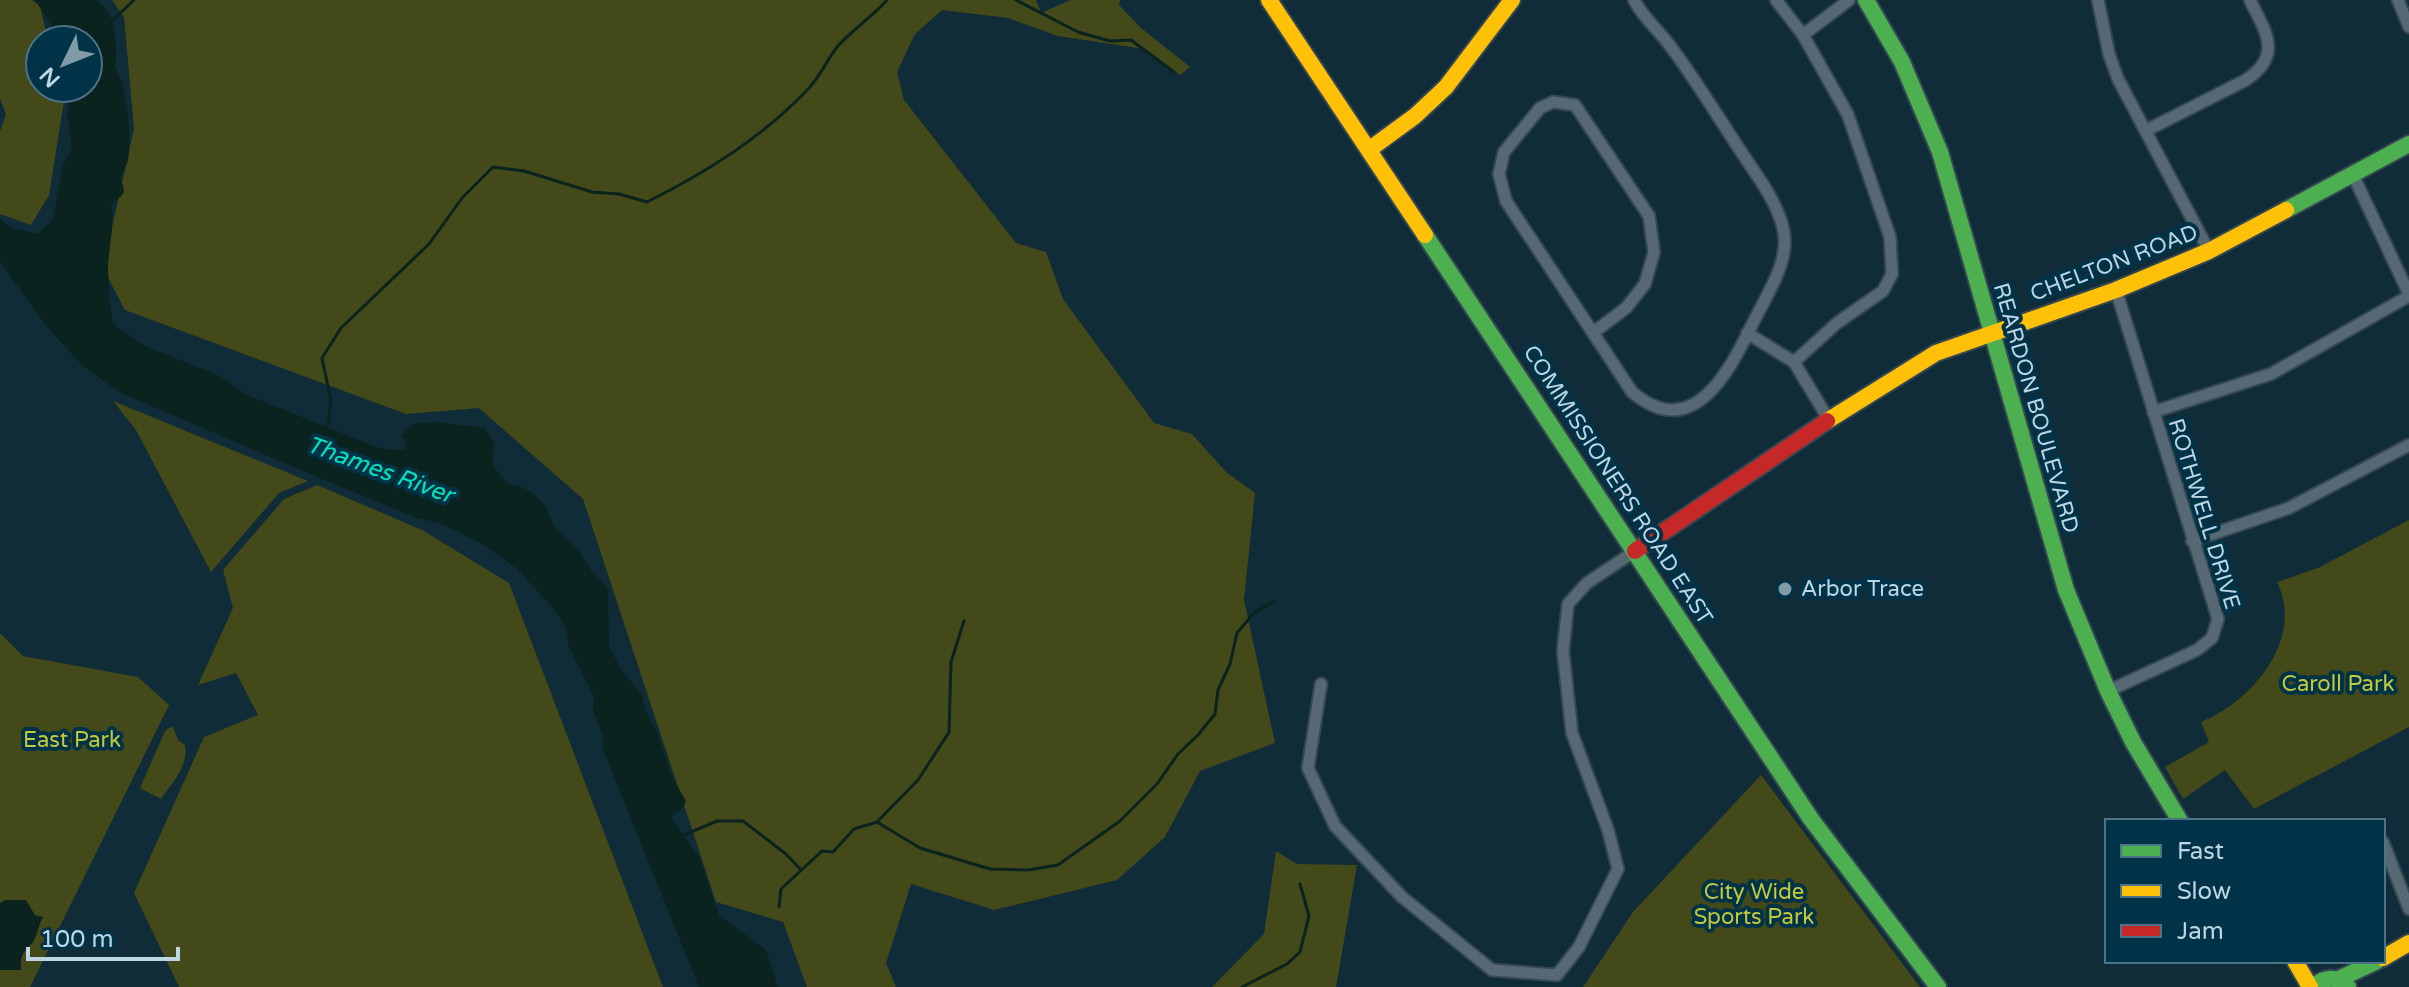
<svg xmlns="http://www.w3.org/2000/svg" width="2409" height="987" viewBox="0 0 2409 987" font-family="'Varela Round',sans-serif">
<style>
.green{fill:#434918}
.water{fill:#0b231e}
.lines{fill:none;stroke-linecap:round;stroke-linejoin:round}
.stream{stroke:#0b231e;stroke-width:3}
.street-casing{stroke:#354751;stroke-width:15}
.fast-casing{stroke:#354751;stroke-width:20}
.slow-casing{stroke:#354751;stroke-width:20}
.jam-casing{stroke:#354751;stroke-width:20}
.street{stroke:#556873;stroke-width:11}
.fast{stroke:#4caf50;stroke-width:16}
.slow{stroke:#ffc107;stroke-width:16}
.jam{stroke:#c62828;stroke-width:16}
.poi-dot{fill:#819aa7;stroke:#003348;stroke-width:3}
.labels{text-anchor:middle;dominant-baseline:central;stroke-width:8;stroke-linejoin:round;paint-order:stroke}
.street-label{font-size:22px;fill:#bed6e3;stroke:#003348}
.poi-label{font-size:22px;fill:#bed6e3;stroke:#003348;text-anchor:start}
.park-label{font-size:22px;fill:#c3c93a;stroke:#003348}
.water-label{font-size:24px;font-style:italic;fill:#03e3b7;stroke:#003348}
</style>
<rect width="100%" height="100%" fill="#102c38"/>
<path class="green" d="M0 0H32L40 6 48 40H40V88H61L64 101 49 195 31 225 0 214V131L6 115 0 98Z
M112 0H1036L1041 13 1070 0H1120L1119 5 1141 28 1190 67 1180 75 1144 49 1058 36 1008 18 942 10 915 34 897 72 904 100 1016 243 1046 252 1063 299 1154 423 1192 434 1226 472 1255 493 1244 600 1275 743 1200 771 1165 837 1117 880 994 910 911 884 886 963 896 987H807L783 922 716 902 583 499 479 408 406 414 125 310 103 268 134 129 124 17Z
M113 401 308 481 279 493 211 572 136 430Z
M317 485 422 530 509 583 663 987H179L134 893 204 737 258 715 236 673 198 685 233 608 223 570 284 499Z
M2409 520V727L2254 809 2225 770 2183 799 2165 767 2209 742 2201 722C2252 702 2305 639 2277 582L2318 568Z
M0 633 23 656 138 677 169 705 30 987H0Z
M172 726 179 741 185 745C189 766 172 783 161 799L140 788 165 731Z
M1761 775 1920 987H1583L1633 912Z
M1276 851 1297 864 1357 865 1336 987H1212L1264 934Z"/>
<path class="water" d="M35 0H96C118 14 117 45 115 68 127 83 132 140 128 160 127 166 122 172 121 178 121 182 124 186 124 191 123 197 115 200 111 204 115 228 109 243 108 267 108 286 110 305 113 324L145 346 220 376 245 394 379 448 398 450 404 449 407 443 401 435 412 424 435 422 484 428 495 444 492 465 509 484 522 487 534 494 546 507 555 528 580 553 593 573 608 589 609 646 621 670 642 694 646 712 657 732 671 775 686 801 683 808 673 816 672 819 700 858 719 915 766 950 778 987H699L603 749 602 735 593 709 594 697 569 647 566 628 555 610 517 569 484 545 445 525 415 517 317 477 121 393 82 365 49 329 7 272 0 261V219L12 228 38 234 53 219 63 165 72 148 67 113 69 106 67 88H88V40H56L55 31Z
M5 900H26L35 915 43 917C39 924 37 936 33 942 23 953 20 954 21 970H0V903Z"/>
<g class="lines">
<path class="stream" d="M1016 0 1078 32 1110 41 1131 40 1174 72
M113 20 134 0
M328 424 331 401 322 358 341 328 429 244 462 198 493 167 524 171 592 192 619 194 647 202C707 172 763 137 809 88 821 75 827 60 837 47 852 30 872 17 887 0
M877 822 918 780 949 732 951 662 964 621
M684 835 717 821H743L786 854 801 870
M779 907 781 889 822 851 833 852 854 829 877 822 920 848 990 869 1028 870 1058 865 1120 821 1157 784 1178 754 1198 735 1215 714 1218 690 1230 664 1237 633 1253 614 1274 601
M1242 987 1287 964 1300 952 1309 916 1300 884"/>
<defs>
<path id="street" d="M1776 0 1803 35 1848 115 1890 237 1892 274 1883 291 1837 323 1794 362
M2098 0 2109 54 2118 79 2209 251
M2398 0 2409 27
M1803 35 1849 0
M2147 130 2246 80C2283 55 2266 33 2250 0
M2353 175 2409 294
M1594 332 1626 308 1645 284 1654 252 1649 216 1575 105 1553 102 1540 108 1504 152 1499 174 1506 201 1632 392C1695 445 1731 367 1754 321 1768 292 1793 257 1782 224 1774 197 1755 173 1740 150 1716 114 1694 77 1668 43 1656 28 1642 16 1634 0
M1747 333 1794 362 1829 420
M2153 412 2271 374 2409 296
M2192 541 2289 508 2409 445
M1321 684 1308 768 1335 826 1402 897 1492 970 1557 975 1579 947 1618 869 1608 830 1572 733 1563 651 1568 604 1587 583 1635 551
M2108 691 2197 650 2212 638 2218 619 2116 290
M2383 842 2409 909"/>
<path id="fast" d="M1866 0 1902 62 1940 152 2066 590 2108 691 2133 742 2180 821
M2286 210 2409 144
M1425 235 1811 819 1938 987
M2339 979 2377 961
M2313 987C2325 976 2337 976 2348 987"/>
<path id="slow" d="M1269 0 1425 235
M1370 149 1415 116 1446 87 1512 0
M1827 421 1936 353 2116 290 2209 251 2286 210
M2383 958 2409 943
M2295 961 2310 987"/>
<path id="jam" d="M1635 551 1827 421"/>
</defs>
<use href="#street" class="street-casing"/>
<use href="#fast" class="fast-casing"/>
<use href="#slow" class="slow-casing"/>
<use href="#jam" class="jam-casing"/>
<use href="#street" class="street"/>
<use href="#fast" class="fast"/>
<use href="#slow" class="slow"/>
<use href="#jam" class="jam"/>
</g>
<circle class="poi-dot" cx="1785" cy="589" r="8"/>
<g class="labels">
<g class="street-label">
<text transform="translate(2114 263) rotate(-21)">CHELTON ROAD</text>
<text transform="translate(2036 408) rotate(74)">REARDON BOULEVARD</text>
<text transform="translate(1618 485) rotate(57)">COMMISSIONERS ROAD EAST</text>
<text transform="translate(2204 514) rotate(73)">ROTHWELL DRIVE</text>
</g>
<g class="poi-label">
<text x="1801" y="589">Arbor Trace</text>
</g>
<g class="park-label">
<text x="2338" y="684">Caroll Park</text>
<text x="72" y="740">East Park</text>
<text x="1754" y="892">City Wide<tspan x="1754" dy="25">Sports Park</tspan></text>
</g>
<g class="water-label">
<text transform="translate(380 470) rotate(20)">Thames River</text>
</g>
</g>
<rect x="2105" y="819" width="280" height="144" fill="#003348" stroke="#4c7486" stroke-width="2"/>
<rect x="2121" y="845" width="40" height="12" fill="#4caf50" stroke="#4c7486" stroke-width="2"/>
<text x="2177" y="859" font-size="24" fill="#bed6e3">Fast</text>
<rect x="2121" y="885" width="40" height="12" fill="#ffc107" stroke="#4c7486" stroke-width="2"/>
<text x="2177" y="899" font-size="24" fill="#bed6e3">Slow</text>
<rect x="2121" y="925" width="40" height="12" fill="#c62828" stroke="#4c7486" stroke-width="2"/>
<text x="2177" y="939" font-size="24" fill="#bed6e3">Jam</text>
<g transform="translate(64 64) rotate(227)"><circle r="38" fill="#003348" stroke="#4c7486" stroke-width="2"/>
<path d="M0-6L14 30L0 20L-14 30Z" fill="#819aa7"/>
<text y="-12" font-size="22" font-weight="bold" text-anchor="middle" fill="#bed6e3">N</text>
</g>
<path d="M28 947v12h150v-12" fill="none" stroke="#bed6e3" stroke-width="4"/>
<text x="40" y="947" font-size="24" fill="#bed6e3" stroke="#003348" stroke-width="6" paint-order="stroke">100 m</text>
</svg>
